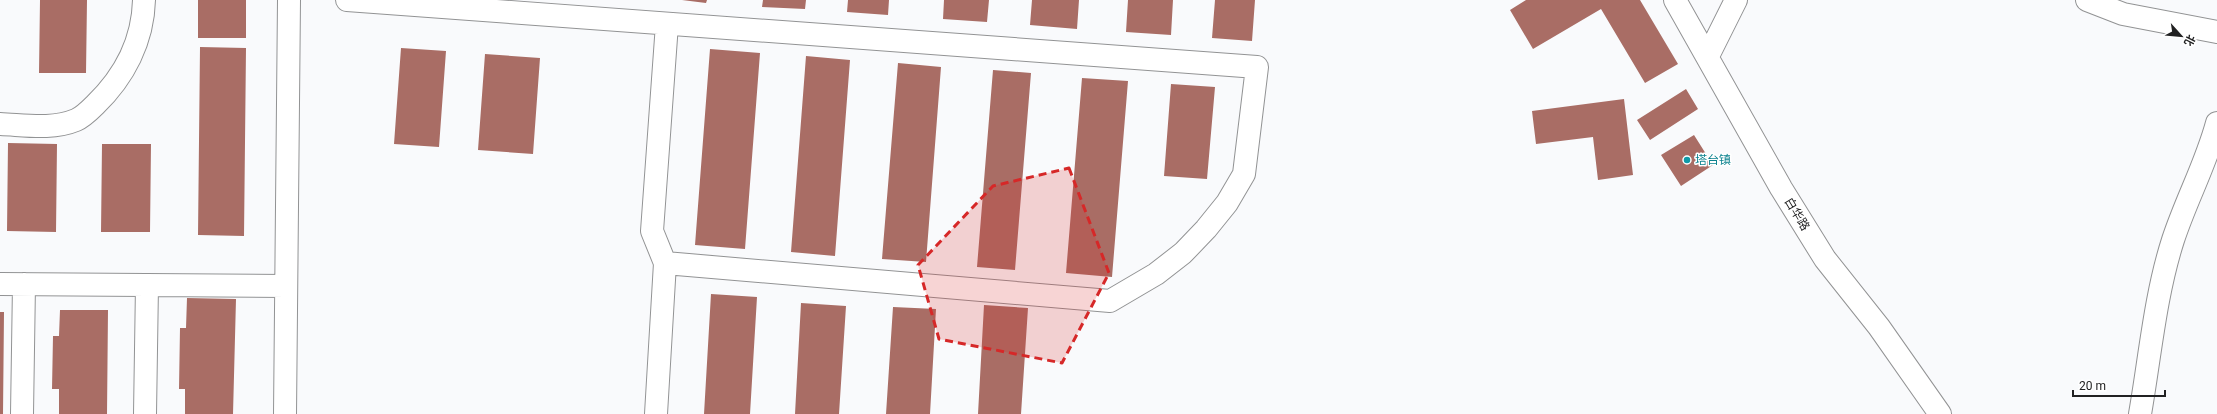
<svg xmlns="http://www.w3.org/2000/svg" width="2217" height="414" viewBox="0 0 2217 414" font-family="Roboto,'Noto Sans SC',sans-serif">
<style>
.building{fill:#a96d65}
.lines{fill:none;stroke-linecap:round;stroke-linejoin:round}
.minor-casing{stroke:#929394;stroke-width:24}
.minor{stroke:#fff;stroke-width:22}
.marked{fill:#d62828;fill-opacity:0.2;stroke:#d62828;stroke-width:3;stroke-dasharray:8 5;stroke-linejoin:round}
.culture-dot{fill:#0f9aa8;stroke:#fff;stroke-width:1.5}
.labels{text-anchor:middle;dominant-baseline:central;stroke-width:3;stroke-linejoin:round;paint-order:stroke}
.culture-label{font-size:12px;fill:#0d838f;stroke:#fff;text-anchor:start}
.street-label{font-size:12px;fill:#212122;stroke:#fff}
</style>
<rect width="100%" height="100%" fill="#f9fafc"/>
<path class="building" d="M40 0H87L86 73H39Z
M198 0H246V38H198Z
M682 0H707L706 3Z
M763 0H806L805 9 762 7Z
M848 0H889L888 15 847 12Z
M944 0H989L987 22 943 19Z
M1032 0H1079L1077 29 1030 25Z
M1128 0H1173L1171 35 1126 32Z
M1215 0H1255L1252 41 1212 38Z
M1526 0H1640L1678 64 1645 83 1601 9 1533 49 1510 10Z
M200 47 246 48 244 236 198 235Z
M401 48 446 51 439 147 394 144Z
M710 49 760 53 745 249 695 245Z
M485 54 540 58 533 154 478 150Z
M806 56 850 60 835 256 791 252Z
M898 63 941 67 926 262 882 259Z
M993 70 1031 73 1015 270 977 267Z
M1082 78 1128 81 1112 277 1066 273Z
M1171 84 1215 87 1207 179 1164 176Z
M1686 89 1698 109 1650 140 1637 120Z
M1624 99 1633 175 1598 180 1593 137 1536 144 1532 111Z
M1694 135 1713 165 1681 186 1661 155Z
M8 143 57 144 56 232 7 231Z
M102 144H151L150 232H101Z
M711 294 757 297 750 414H704Z
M187 298 236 299 233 414H185V389H179L180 328H186Z
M801 303 846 306 839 414H795Z
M984 305 1028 308 1021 414H978Z
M893 307 936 309 930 414H886Z
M60 310H108L107 414H59V389H52L53 336H59Z
M0 312H4L3 414H0Z"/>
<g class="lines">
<defs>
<path id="minor" d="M347 0 1257 67 1244 174 1227 203 1206 229 1183 253 1156 274 1110 301 665 263
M1675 0 1781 188 1825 259 1879 327 1940 414
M2087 0 2123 14 2217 32
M1708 56 1736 0
M0 124C25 125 52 130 76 120 83 117 90 110 95 105 124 77 143 41 144 0
M0 284 286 286
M22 414 24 284
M145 414 147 285
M285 414 289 0
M656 414 665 263 652 231 667 24
M2140 414C2150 357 2155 296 2173 240 2186 200 2206 164 2217 123"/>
</defs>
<use href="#minor" class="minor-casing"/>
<use href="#minor" class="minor"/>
</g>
<path class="marked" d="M1069 168 1109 273 1062 363 939 339 918 265 993 186Z"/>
<circle class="culture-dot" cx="1687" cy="160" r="4"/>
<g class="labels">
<g class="culture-label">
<text x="1695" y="160">塔台镇</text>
</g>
<g class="street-label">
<text transform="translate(1797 214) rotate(59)">白华路</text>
</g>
</g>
<g transform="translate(2181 36) rotate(117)" stroke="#ffffff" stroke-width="3" paint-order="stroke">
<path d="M0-3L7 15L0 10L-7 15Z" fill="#212122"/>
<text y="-6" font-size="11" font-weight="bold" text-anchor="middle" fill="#212122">北</text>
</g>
<path d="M2073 390v6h92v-6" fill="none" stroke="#212122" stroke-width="2"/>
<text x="2079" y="390" font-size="12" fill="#212122" stroke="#ffffff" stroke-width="3" paint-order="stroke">20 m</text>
</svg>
